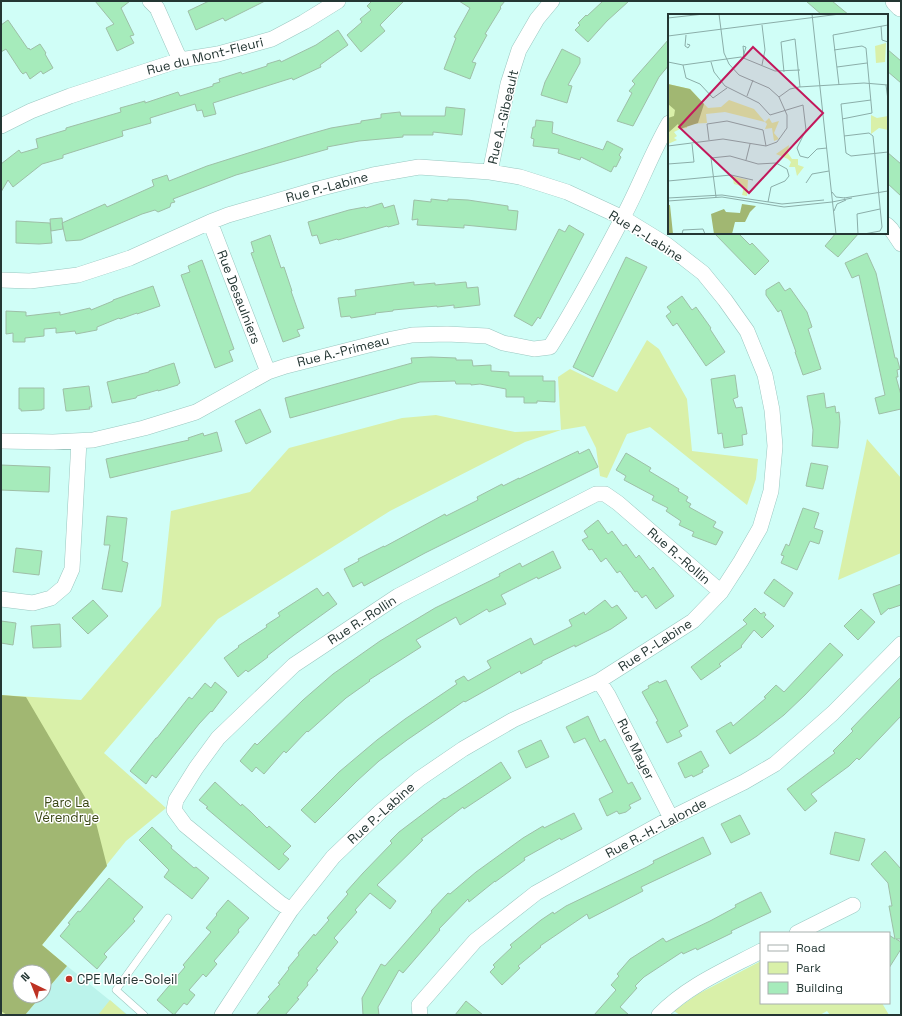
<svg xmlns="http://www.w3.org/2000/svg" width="902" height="1016" viewBox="0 0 902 1016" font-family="'Space Grotesk',sans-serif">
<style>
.built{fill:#bbf3eb}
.green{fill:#d9f0a9}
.forest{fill:#a1b772}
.building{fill:#a6ebbb;stroke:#9ebfa7}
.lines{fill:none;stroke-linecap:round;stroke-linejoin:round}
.service-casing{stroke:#9ac7c0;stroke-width:8}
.minor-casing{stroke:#9ac7c0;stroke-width:16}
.secondary-casing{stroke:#9ac7c0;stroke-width:22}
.service{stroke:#fff;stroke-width:7}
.minor{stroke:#fff;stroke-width:15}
.secondary{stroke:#fff;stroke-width:21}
.poi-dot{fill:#be3223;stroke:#fff;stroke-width:1.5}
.labels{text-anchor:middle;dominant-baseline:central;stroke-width:3;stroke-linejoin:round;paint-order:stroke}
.street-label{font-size:13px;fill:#243633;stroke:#fff}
.park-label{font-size:13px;fill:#3a4715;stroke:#fff}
.poi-label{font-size:13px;fill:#243633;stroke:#fff;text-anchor:start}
.inset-road{fill:none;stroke:#8baea9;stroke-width:1}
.view{fill:#c2185b;fill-opacity:0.15;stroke:#c2185b;stroke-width:2}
.inset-edge{fill:none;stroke:#243633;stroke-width:2}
</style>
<rect width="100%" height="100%" fill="#d0fef7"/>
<path class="built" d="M67 966 128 1015H25L41 996H44V993Z"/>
<path class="green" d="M647 340 659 349 687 399 692 451 758 459 756 479 747 505 650 427 627 434 607 478 600 476 596 448 585 426 561 430 525 442 390 511 218 619 104 753 166 808 126 841 42 945 67 966 44 993V972H20V996H41L25 1015H1V695L81 700 161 606 171 511 250 492 289 448 402 418 436 415 515 432 561 430 558 377 570 369 617 392Z
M867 439 901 478V553L838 580Z
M761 961V1003H882L889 1015H830L827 1011 820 1015H680L674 1011 698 994Z
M110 1000 127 1015H98Z"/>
<path class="forest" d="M1 695 26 697 93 811 107 866 42 945 67 966 44 993V972H20V996H41L25 1015H7L1 1011Z"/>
<path class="building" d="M95 1H130L121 8 134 35 130 36 134 43 117 51 106 28 114 24Z
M209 1H265L225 21 223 18 196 30 188 11Z
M372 1H404L380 25 385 31 361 52 347 35 362 22 360 19 371 10 367 6Z
M459 1H505L500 7 501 8 485 34 487 35 472 62 476 63 470 79 444 69 456 38 454 37 470 8Z
M603 1H629L607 21 588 42 575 30 580 25 578 23 586 15 587 16Z
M806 1H832L849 15H822Z
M8 20 28 49 29 48 30 50 40 44 46 53 45 54 53 68 43 74 41 71 30 79 26 72 23 74 21 72 6 49 1 52V25Z
M338 30 348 45 320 65 321 67 293 80 292 78 213 103 216 114 204 117 202 110 197 111 195 104 150 118 151 123 122 131 123 136 63 155V158L42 164 13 187 8 180 1 192V164L19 150 21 153 38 148 36 139 66 130V128L121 112 120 108 145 101V103L178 92 180 96 213 86V84L220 82 219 79 241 72 242 74 267 66V64L280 60 281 62 316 45Z
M669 39V65L659 77 633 126 617 121 632 93 629 91 635 84 632 81Z
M562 49 580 58V63L568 85 572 86 567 103 541 95 545 82Z
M887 49 901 61V83L887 71Z
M446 107 465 109 462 135 433 132V135H403V137L359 141 327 147 328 149 236 175 173 199 175 202 171 203 170 207 158 212 155 210 142 214 81 240 66 241 62 223 105 204 107 207 154 186 152 180 167 175 169 181 207 166 299 137 331 128 361 123V121L381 118V114L400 112 401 116H445Z
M536 120 553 122 552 133 603 150 607 141 623 149 619 155 621 157 616 167 614 166 611 172 581 157 580 160 558 153 559 149 533 146 534 139 531 138 533 127H535Z
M887 152 901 164V196L887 183Z
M431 199 448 201V199L468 200 508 206V210L518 211 516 230 464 225V228L417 225 418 219 412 220 414 200 431 202Z
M382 203 384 208 394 205 399 224 388 227 387 226 338 240 337 239 320 244 317 235 312 236 308 222 349 210 365 207 366 208Z
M62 218 63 229 51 231 50 219Z
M16 221 50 223 52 243 39 244 16 243Z
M569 225 584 234 540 319 538 317 532 326 514 316 559 229 565 232Z
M714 233H738L750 245 752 243 769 261 755 275Z
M836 233H859L838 257 825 246Z
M270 235 281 268 284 267 292 291H291L304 328 297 330 300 336 283 342 251 253 254 252 251 242Z
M867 253 876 273 895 358H897L900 369 897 370 898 377H896L901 395V409L879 414 875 398 885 395 859 275 852 278 845 263Z
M626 257 647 267 593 377 573 367Z
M202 260 234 349 229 351 233 361 215 368 181 275 190 272 188 266Z
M414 282V285L435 283V285L466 282 467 288 478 287 480 305 454 308V305L437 307V306L393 310V311L375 313 376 314 351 318 350 316 341 317 338 298 356 296 355 290Z
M779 282 785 291 790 288 807 312 812 327 808 329 821 369 803 375 795 352H796L781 310 778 312 766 295V290Z
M153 286 160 306 137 314V313L120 319 119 318 97 327V330L76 334 75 331 56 333V328L44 329V336L25 338V342H13V333L6 334V311L26 312V316L60 312V315L90 308 91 310 113 301V300Z
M682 296 692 310 696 307 711 328 710 329 725 352 706 366 677 323 673 326 666 316 671 312 667 307Z
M431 357 456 358V360H472L473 366 491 365V371L509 372V376H543V381H555V402L537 401V403H524V397H506V389L480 384 471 385V384H456L455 381 420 382 290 418 285 398 412 363 411 358Z
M174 363 180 383 178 384V385L158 391V390L137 396 136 398 112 403 107 382 149 372V371Z
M735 375 738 397 733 399 736 408 742 407 747 434 742 435 743 445 724 448 722 433 718 434 711 379Z
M89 386 92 407H89L90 409 68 411H66L63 389Z
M19 388H44V409H42V410L21 411V409H19Z
M824 393 826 408 835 406 836 413 839 412 840 422 838 448 812 446 813 430 807 396Z
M260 409 271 432 246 444 235 421Z
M217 432 222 451 110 478 106 459 189 440 188 438 203 433 204 436Z
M589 449 598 467 425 553 364 586 362 582 353 587 344 569 359 561 358 559 384 546V547L445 514 446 516 478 500 477 497 502 484 503 486 519 478V479L578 451 579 454Z
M626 453 651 468 649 471 679 489 678 491 688 497 686 501 691 504 689 507 716 522 713 527 723 532 716 545 692 536 694 532 679 525 681 521 666 511 668 508 652 500 654 496 624 480 626 476 616 470Z
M811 463 828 466 823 489 806 486Z
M1 465 50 467 49 492 1 490Z
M803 508 819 513 814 528 823 531 819 544 810 541 797 570 781 563 784 556 781 555 786 544 789 546Z
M107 516 127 518 122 561 128 563 122 592 102 589 110 545H104Z
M598 520 608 534 612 531 623 546 626 544 636 558 639 555 650 570 653 567 674 596 656 609 646 595 642 598 637 591 635 592 620 571 617 573 606 558 601 562 592 549 589 550 582 540 588 537 584 531Z
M16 548 42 551 39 575 13 572Z
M553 551 561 568 538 579 537 577 501 595 506 604 489 612 487 609 460 625 456 617 416 640 421 647 369 680 370 681 346 698 308 732 307 731 286 753 284 751 264 774 256 767 252 772 240 761 255 743 257 745 303 700 333 674 380 641 435 608 500 576 499 574 520 563 522 567Z
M774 579 793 593 784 607 764 593Z
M901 584V605L889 609V608L881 615 873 594Z
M317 588 323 596 328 592 337 604 294 635 267 656 268 657 248 672 246 670 238 677 224 658 239 647 238 646 267 627 266 625 280 616 278 613Z
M93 600 108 616 88 634 72 618Z
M605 600 612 608 617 605 627 618 611 629 575 647V645L542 661V663L521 674 520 671 465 702 464 701 407 740 379 761 357 781 315 823 301 810 339 772 377 740 405 719 457 684 455 681 464 676 468 681 491 668 487 661 531 638 534 645 572 626 569 620 584 612 585 615Z
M755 608 761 614 764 612 766 615 764 617 774 626 762 638 754 630 741 646 742 647 719 664 721 666 701 680 691 667 747 624 743 620Z
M861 609 875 622 858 640 844 626Z
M1 621 16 623 13 645 1 643Z
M60 624 61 647 33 648 31 626Z
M830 643 843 655 805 695 784 715 757 736 730 754 716 731 731 722 733 726 766 698 764 697 776 685 784 692Z
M901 677V716L859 760 857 758 849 766 811 794 817 801 805 811 787 789 835 753 833 751 853 731 851 729Z
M666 680 688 726 679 731 682 736 667 743 656 722 658 721 642 692 649 688 648 686 658 681 659 683Z
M215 682 227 692 212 712 211 711 199 724 156 778 152 775 146 784 130 771 156 738H157L189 697 192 699 205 683 211 688Z
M588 716 600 742 605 739 628 784 632 782 641 799 629 805 631 808 626 812 619 814 617 811 607 816 599 799 613 792 585 738 574 743 566 727Z
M541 740 549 757 526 768 518 751Z
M701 751 709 766 702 770 703 772 693 777 692 775 685 778 678 763Z
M501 762 511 778 464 809 463 807 421 839 423 840 377 885 396 901 390 909 370 893 355 910 357 912 334 938 338 942 316 969 318 970 307 983 308 985 297 998 299 999 285 1015H256L270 999 268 997 280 984 278 983 289 969 288 968 299 955 298 953 314 934 315 936 329 920 327 918 348 894 346 892 363 873 392 843 390 841 399 832 444 798 445 799Z
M215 782 241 806 242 804 251 812 267 828 269 826 291 846 283 854 289 859 279 870 206 808 208 807 199 800Z
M574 813 582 829 561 840 560 838 524 858 525 860 495 882V881L469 902 468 899 439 929 440 930 403 973 399 970 378 1007 379 1015H363L362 998 381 964 385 966 432 912 431 911 448 893 450 894 476 872 523 838 543 826 544 828Z
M740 815 750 834 731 843 721 824Z
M152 827 172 846 171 848 194 868 196 867 209 878 192 899 164 877 169 870 139 840Z
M835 832 865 839 859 861 830 854Z
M703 837 711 854 641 887 643 891 589 919 587 914 540 946 541 947 518 966 520 968 502 985 490 972 495 967 493 965 512 947 510 945 541 920 553 912 554 914 566 906 647 867 654 863 653 861Z
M885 851 901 869V939H896L901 942V949L889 968V935L895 939 889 906H892L888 883 871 864Z
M109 878 143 907 133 919 135 921 104 954 107 957 97 969 60 936 70 924 68 923 78 911 80 912Z
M761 892 771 912 731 931 732 933 697 950 696 948 683 954 682 952 644 977 635 986 637 988 620 1007 629 1015H594L616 990 611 985 619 976 617 974 630 959 663 938 666 942 710 921 736 907 735 905Z
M228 900 249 918 238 930 239 932 214 961 217 964 206 977 203 974 189 990 195 995 187 1005 184 1003 174 1015 157 1000 185 967 183 965 211 932 206 928 217 915 216 914Z
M466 1001 483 1015H455Z"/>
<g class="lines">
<defs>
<path id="service" d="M144 1015 116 990 168 918"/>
<path id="minor" d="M150 1 157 8 180 60
M1 126 31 111 70 96 180 60 218 54 272 39 304 22 338 1
M490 172 508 84 519 50 537 19 552 1
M210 222 268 372
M887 225 891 229 901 244
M1 280 30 281 78 275 130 258 210 222 228 215 318 189 373 175 419 167 490 172 520 177 567 192 623 218 667 245 703 273 725 300 747 331 765 375 772 410 775 446 771 491 760 528 741 561 721 592 693 621 654 646 599 681 513 720 463 749 419 779 381 811 333 857 291 910 222 1015
M1 441 53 442 93 440 144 428 196 412 268 372 286 366 392 339 412 335 447 334 487 336 503 343 534 349 550 347C576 306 599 263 622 219 639 188 651 154 669 123
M1 599 33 603 51 598 64 587 72 569 79 441
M599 681 608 695 671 818
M291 910 280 903 185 825 174 810 176 800 196 768 218 738 294 665 398 596 596 494H605L618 503 721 592
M797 933 853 905
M420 1015 419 1005 475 941 536 893 671 818 744 782 775 764 833 713 901 644
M659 1015C687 986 725 970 761 951"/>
<path id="secondary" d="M896 1 901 6"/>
</defs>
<use href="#service" class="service-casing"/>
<use href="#minor" class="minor-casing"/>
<use href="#secondary" class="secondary-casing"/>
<use href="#service" class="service"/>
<use href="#minor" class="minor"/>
<use href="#secondary" class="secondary"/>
</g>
<circle class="poi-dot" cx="69" cy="979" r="4"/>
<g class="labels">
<g class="street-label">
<text transform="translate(205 56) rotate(-14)">Rue du Mont-Fleuri</text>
<text transform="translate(503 117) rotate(-77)">Rue A.-Gibeault</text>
<text transform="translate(327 187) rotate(-15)">Rue P.-Labine</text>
<text transform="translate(646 236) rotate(32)">Rue P.-Labine</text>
<text transform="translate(239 297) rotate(69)">Rue Desaulniers</text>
<text transform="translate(343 351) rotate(-14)">Rue A.-Primeau</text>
<text transform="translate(679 556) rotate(41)">Rue R.-Rollin</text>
<text transform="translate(362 620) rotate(-33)">Rue R.-Rollin</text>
<text transform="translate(655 645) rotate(-33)">Rue P.-Labine</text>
<text transform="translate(636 749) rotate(63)">Rue Mayer</text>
<text transform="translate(381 813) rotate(-42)">Rue P.-Labine</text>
<text transform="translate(656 828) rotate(-28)">Rue R.-H.-Lalonde</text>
</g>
<g class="park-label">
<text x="67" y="802">Parc La<tspan x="67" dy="15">Vérendrye</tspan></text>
</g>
<g class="poi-label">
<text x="77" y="979">CPE Marie-Soleil</text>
</g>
</g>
<g transform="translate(668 14)">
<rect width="220" height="220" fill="#d0fef7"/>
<path d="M218 29 217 48 208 49 207 32ZM0 70 22 75 40 94 53 93 61 86 86 95 97 108 101 104 104 109 111 107 106 119 111 125 106 127 104 114 97 115 99 110 97 108 57 98 38 100 39 109 19 110V114L12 115 6 118 9 122 6 124 9 126 0 130ZM203 101 209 104 220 102V116L211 114 203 120ZM121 131 120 139 124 145H130V151L136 153 129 162 127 153H121L123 148 120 145 108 140ZM64 162 80 166 79 182 74 181 76 173 66 170Z" fill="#d9f0a9"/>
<path d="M0 70 22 75 36 90 30 109 12 115 10 110 0 119V104L6 102 7 96 0 90ZM74 190 88 192 82 198 77 208H67L64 220H46L43 200 56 195 58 198 72 199ZM0 191H2L5 220H0Z" fill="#a1b772"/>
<path class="inset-road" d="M144 0 168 220M0 4 36 0M94 11 97 36 94 51M213 12 214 26 220 28M18 21 17 32 20 34 22 31 19 30M0 22 172 0M0 26V52M166 36 194 32 198 34 204 99 174 105M75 43 78 33 75 32 76 42M0 48 15 51 73 43 107 57 132 56M43 48 46 58 57 72 91 89 102 101 135 91 138 116 129 134 132 142 140 144 149 135 159 134M15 51 18 64 32 70 45 84 59 74M169 53 199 49M116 58 113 28 127 25 132 73M171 71 165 21 220 11M218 71 220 86M79 82 85 66M111 83 122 75 131 73 196 69 220 71M203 86 173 90 178 139 183 142 220 138M176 122 201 119 205 122 214 213 212 217 196 220M41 126 39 110 59 107 95 116 98 132M0 132 55 125 98 132 109 128 119 114V101L111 83 101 74 71 61 61 50 56 39 51 0M78 146 82 130M0 150 26 148 24 130M0 167 63 161 85 166M138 169 144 160 161 157M164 178 168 183 177 184M48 183 43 144 62 142 90 150 108 149 119 155 121 162 117 167 103 173 100 188M0 184 54 181 114 190 156 186M176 184 220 177M0 187 54 183 116 193 164 188M164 188 184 184M166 197 169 190 178 186M14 220 15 216 35 215 37 220M190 220 189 200 212 195"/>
<path class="view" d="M85 33 155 99 81 179 11 113Z"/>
<rect width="220" height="220" class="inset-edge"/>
</g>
<rect width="902" height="1016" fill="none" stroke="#243633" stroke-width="4"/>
<rect x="760" y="932" width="130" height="72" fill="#ffffff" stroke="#a7afad"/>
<rect x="768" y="945" width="20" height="6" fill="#ffffff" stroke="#a7afad"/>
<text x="796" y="952" font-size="12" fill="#243633">Road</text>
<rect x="768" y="962" width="20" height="12" fill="#d9f0a9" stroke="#a7afad"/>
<text x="796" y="972" font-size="12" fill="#243633">Park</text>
<rect x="768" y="982" width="20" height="12" fill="#a6ebbb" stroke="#a7afad"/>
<text x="796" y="992" font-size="12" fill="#243633">Building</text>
<g transform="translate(32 984) rotate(317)"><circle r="19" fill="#ffffff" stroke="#a7afad"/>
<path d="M0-3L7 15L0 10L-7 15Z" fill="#be3223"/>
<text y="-6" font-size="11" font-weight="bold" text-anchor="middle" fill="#243633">N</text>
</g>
</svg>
